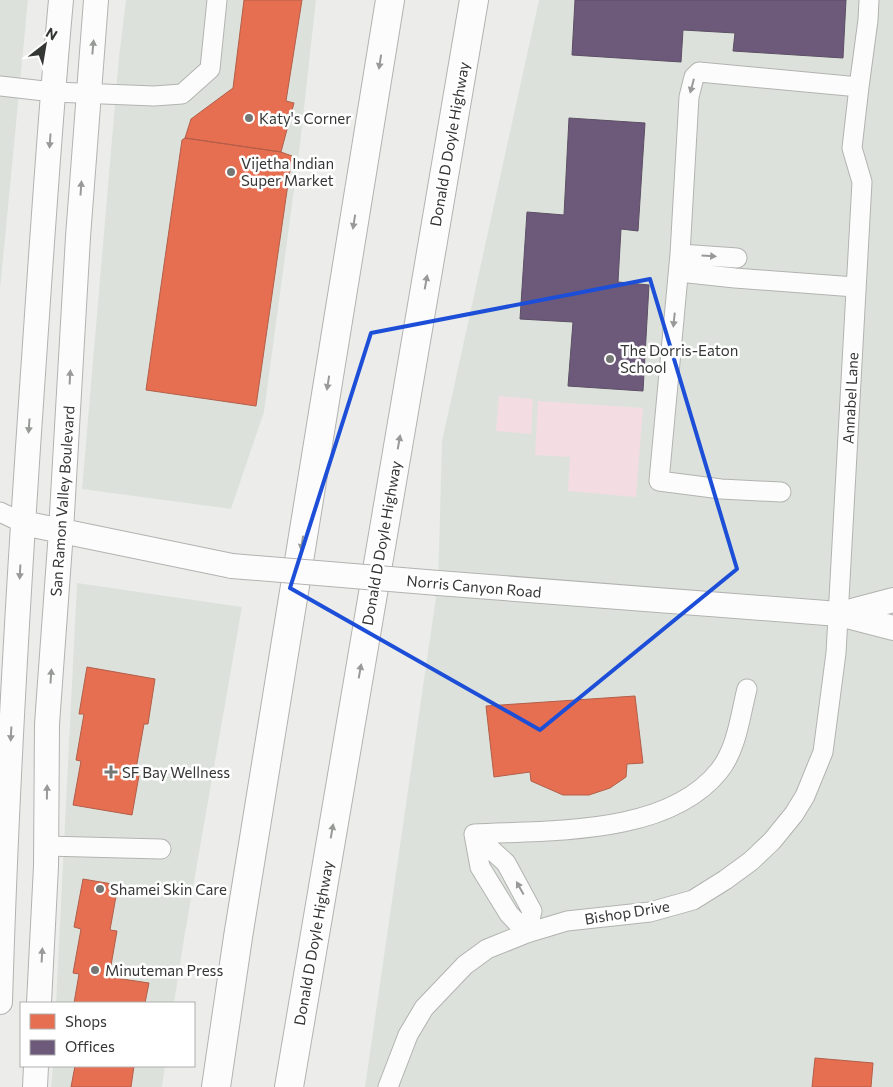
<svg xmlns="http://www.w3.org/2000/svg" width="893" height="1087" viewBox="0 0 893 1087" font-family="Commissioner,sans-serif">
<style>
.built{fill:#dce2db}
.green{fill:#f3dde3}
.shops{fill:#e76f51;stroke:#b25e49}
.offices{fill:#6d597a;stroke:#5c4f65}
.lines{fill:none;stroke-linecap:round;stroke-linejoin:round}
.minor-casing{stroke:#b2b3b1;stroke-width:21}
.major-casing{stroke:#b2b3b1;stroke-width:26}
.highway-casing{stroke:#b2b3b1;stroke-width:30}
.minor{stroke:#fcfcfc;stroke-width:19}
.major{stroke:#fcfcfc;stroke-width:24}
.highway{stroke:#fcfcfc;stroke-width:28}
.major-bridge-casing{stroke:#b2b3b1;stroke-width:26;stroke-linecap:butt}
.major-bridge{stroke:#fcfcfc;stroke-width:24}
.oneway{fill:#989a98}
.marked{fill:none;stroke:#1d4ed8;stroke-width:4;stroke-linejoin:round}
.poi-dot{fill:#757775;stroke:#fff;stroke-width:2}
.labels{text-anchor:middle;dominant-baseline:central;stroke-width:5;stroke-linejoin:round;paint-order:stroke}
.poi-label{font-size:15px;fill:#353735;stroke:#fff;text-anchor:start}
.street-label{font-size:15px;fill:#353735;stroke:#fff}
</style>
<rect width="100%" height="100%" fill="#ecedeb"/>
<path class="built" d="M0 0H28L0 290Z
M126 0H316L299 153 264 412 231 509 82 489 119 57Z
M539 0H893V1087H365L438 583 442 441Z
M77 583 242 607 184 939 174 1003H56Z
M53 1066H165L162 1087H51Z"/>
<path class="green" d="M499 396 533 399 531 434 496 431Z
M538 401 643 408 636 497 568 491 570 457 535 455Z"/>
<path class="shops" d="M244 0H302L286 101 294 103 281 152 185 138 191 119 233 88Z
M185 138 281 152 292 156 256 406 146 390 182 140Z
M87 667 155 679 148 724H144L136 769 140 770 132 815 73 805 81 761 76 760 84 714H79Z
M635 696 643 763 627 764 626 777 610 788 589 795H563L531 781 530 772 494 777 486 706Z
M83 879 118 885 110 930 117 931 109 977 149 983 145 1003H74L79 974 73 973 81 929 74 927Z
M815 1058 873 1063 871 1087H812Z
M75 1066H134L131 1087H71Z"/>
<path class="offices" d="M575 0H846L843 58 733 51 735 33 683 30 681 62 572 55Z
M569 118 645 123 638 231 621 229 618 282 649 285 643 391 568 386 573 322 520 319 527 212 564 215Z"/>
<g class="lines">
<defs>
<path id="minor" d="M0 86 53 92 154 96 182 94 210 69 217 0
M680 254 659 481 721 489 781 492
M737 258 680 254 689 97 694 77 699 72 859 87
M679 272 735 278 855 287
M0 512 23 523
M474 834C549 830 667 836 719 771 737 749 740 716 747 689
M474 834 506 863 532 911 527 933
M474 834 480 867 509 914 527 933
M46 846 161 849
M388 1087 408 1035 424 1008 465 965 487 949 527 933 567 921 650 912 693 900 725 880 751 861 772 841 794 814 805 796 823 752 836 653 862 182 852 148 859 87 868 20 869 0"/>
<path id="major" d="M23 523 232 566
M438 583 839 614 893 628
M840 614 893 600
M0 1002C6 797 18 592 32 388 41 258 49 129 61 0
M39 1003 46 866 47 724 61 531 78 237 96 0
M35 1087 36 1066"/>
<path id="highway" d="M216 1087 238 937 390 0
M289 1087 474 0"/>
</defs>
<use href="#minor" class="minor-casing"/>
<use href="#major" class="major-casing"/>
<use href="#highway" class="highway-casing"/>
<use href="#minor" class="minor"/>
<use href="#major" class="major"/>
<use href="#highway" class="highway"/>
<defs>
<path id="major-bridge" d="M232 566 438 583"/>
</defs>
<use href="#major-bridge" class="major-bridge-casing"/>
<use href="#major-bridge" class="major-bridge"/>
</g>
<defs><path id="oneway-solid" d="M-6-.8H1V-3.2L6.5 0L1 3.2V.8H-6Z" transform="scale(1.25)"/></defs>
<g class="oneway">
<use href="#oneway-solid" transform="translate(93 47) rotate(-85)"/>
<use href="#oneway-solid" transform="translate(380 62) rotate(99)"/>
<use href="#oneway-solid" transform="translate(692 86) rotate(105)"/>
<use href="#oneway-solid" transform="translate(50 141) rotate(94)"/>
<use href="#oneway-solid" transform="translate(81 188) rotate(-86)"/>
<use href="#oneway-solid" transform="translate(354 222) rotate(99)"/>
<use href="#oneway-solid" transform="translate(709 256) rotate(4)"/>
<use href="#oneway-solid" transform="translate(426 282) rotate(-80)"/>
<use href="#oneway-solid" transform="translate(674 320) rotate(96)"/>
<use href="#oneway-solid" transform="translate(70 377) rotate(-87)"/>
<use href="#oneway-solid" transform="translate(328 383) rotate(99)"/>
<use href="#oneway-solid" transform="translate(29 426) rotate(94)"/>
<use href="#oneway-solid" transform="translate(399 442) rotate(-80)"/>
<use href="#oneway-solid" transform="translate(302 543) rotate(99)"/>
<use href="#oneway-solid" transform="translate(20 572) rotate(93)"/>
<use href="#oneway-solid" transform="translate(360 671) rotate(-80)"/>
<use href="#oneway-solid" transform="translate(51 676) rotate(-86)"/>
<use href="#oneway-solid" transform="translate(11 734) rotate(93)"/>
<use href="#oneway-solid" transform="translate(47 792) rotate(-89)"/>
<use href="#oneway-solid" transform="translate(332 831) rotate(-80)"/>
<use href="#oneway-solid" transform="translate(520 888) rotate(-119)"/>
<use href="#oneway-solid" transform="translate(42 955) rotate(-87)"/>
</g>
<path class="marked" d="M650 279 737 569 540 730 290 588 371 333Z"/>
<g class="poi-dot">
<circle cx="249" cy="118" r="5"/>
<circle cx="231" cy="172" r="5"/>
<circle cx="610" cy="359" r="5"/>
<path d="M108.5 764.5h5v5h5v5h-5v5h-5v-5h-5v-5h5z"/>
<circle cx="100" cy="889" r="5"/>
<circle cx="95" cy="970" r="5"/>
</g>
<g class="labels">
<g class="poi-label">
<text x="259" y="118">Katy's Corner</text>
<text x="241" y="163">Vijetha Indian<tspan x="241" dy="17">Super Market</tspan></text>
<text x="620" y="350">The Dorris-Eaton<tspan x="620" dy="17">School</tspan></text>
<text x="122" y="772">SF Bay Wellness</text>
<text x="110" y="889">Shamei Skin Care</text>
<text x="105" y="970">Minuteman Press</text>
</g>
<g class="street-label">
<text transform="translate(449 144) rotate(-80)">Donald D Doyle Highway</text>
<text transform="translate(850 398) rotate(-87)">Annabel Lane</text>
<text transform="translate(62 501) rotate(-86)">San Ramon Valley Boulevard</text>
<text transform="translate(381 543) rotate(-80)">Donald D Doyle Highway</text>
<text transform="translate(474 586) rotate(5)">Norris Canyon Road</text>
<text transform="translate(627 912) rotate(-9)">Bishop Drive</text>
<text transform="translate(313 943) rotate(-80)">Donald D Doyle Highway</text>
</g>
</g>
<rect x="20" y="1002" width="175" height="65" fill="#ffffff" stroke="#aeafae"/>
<rect x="30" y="1014" width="25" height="15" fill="#e76f51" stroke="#aeafae"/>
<text x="65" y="1027" font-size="15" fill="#353735">Shops</text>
<rect x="30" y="1040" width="25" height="15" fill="#6d597a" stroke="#aeafae"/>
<text x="65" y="1052" font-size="15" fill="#353735">Offices</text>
<g transform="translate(45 45) rotate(31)" stroke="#ffffff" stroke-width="4" paint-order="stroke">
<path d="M0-4L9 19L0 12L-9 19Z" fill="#353735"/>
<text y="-8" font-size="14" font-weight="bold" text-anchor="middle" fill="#353735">N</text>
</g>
</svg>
